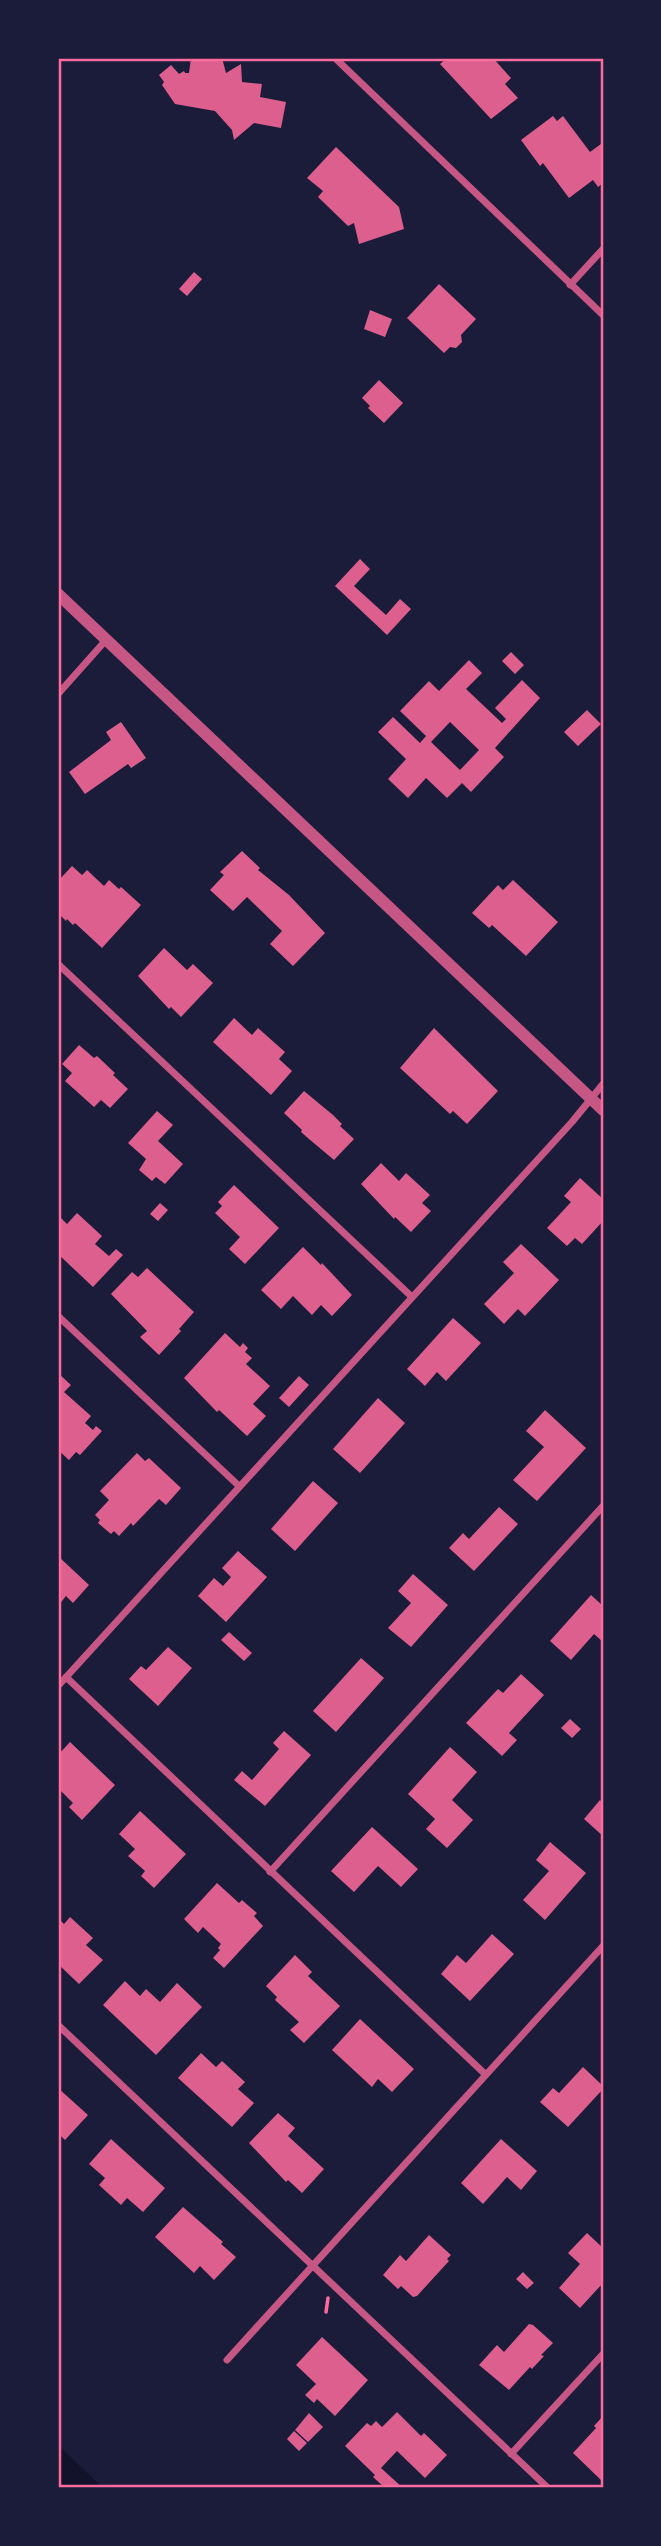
<svg xmlns="http://www.w3.org/2000/svg" width="661" height="2546" viewBox="0 0 661 2546" font-family="Raleway,sans-serif">
<style>
.water{fill:#12122b}
.building{fill:#dd5f8e;fill-rule:evenodd}
.lines{fill:none;stroke-linecap:round;stroke-linejoin:round}
.path{stroke:#ff6b9d;stroke-width:3.5}
.minor{stroke:#c65784;stroke-width:7}
.tertiary{stroke:#c65784;stroke-width:12}
.neatline{fill:none;stroke:#ff6b9d;stroke-width:2.5}
</style>
<rect width="100%" height="100%" fill="#1b1b3a"/>
<path class="water" d="M58 2445 103 2488H58Z"/>
<path class="building" d="M191 58H222L226 73 241 64 242 82 262 84 260 97 286 102 281 128 254 123 234 140 232 130 215 111 175 104 162 85 164 82 159 75 171 65 179 74 184 71 185 73H189Z
M447 58H493L511 78 505 84 518 98 491 119 440 64Z
M553 116 557 121 563 116 590 152 601 144 603 147V183L598 187 593 180 569 198 543 163 540 166 521 140Z
M336 147 399 207 404 229 359 244 354 223 348 226 318 197 323 191 307 178Z
M194 272 202 279 187 296 179 289Z
M439 284 476 319 461 335 462 342 456 348 450 347 444 353 407 318Z
M370 310 392 319 385 337 364 329Z
M379 380 403 403 384 423 368 408 370 406 362 398Z
M360 559 370 569 354 586 386 615 400 599 411 609 387 635 335 586Z
M511 652 524 665 515 674 502 661Z
M469 660 482 673 466 689 502 723 506 719 495 708 522 680 540 698 495 748 504 757 471 792 462 783 447 798 426 778 408 798 388 779 406 759 378 732 393 717 420 743 426 736 400 711 429 681 439 691ZM450 722 479 750 460 770 431 742Z
M587 710 601 724 578 746 564 732Z
M121 722 146 758 131 768 128 764 85 794 69 772 111 740 106 732Z
M242 851 260 868 258 870 289 895 325 933 293 966 270 944 282 931 247 897 233 911 210 890 224 875 220 872Z
M72 866 82 875 87 870 104 886 109 880 119 889 121 887 141 905 102 948 75 923 73 925 67 919 66 921 58 913V902L61 899 58 897V881Z
M513 880 558 922 526 956 492 925 489 928 472 913 498 885 503 890Z
M164 948 187 970 193 964 213 983 181 1017 171 1007 169 1009 138 976Z
M234 1018 252 1035 258 1028 285 1052 279 1059 292 1071 271 1095 213 1042Z
M434 1028 498 1091 467 1124 453 1111 450 1114 400 1068Z
M79 1045 94 1058 97 1056 115 1073 113 1075 128 1089 110 1108 101 1100 94 1107 65 1081 72 1073 62 1064Z
M304 1091 333 1115 342 1124 340 1126 354 1139 334 1160 309 1139 301 1132 302 1130 284 1113Z
M157 1111 173 1125 158 1141 183 1164 165 1184 156 1177 152 1181 139 1170 146 1159 128 1143Z
M381 1163 399 1181 406 1173 430 1195 422 1203 431 1211 411 1232 395 1217 394 1219 361 1184Z
M580 1178 603 1199V1221L582 1244 575 1238 567 1246 547 1228 571 1202 564 1196Z
M234 1185 279 1228 245 1264 229 1249 240 1237 215 1213 222 1206 218 1202Z
M160 1203 168 1210 158 1221 150 1214Z
M77 1213 102 1236 95 1244 109 1256 116 1249 123 1255 93 1287 58 1254V1215L67 1224Z
M521 1244 559 1280 525 1316 518 1309 504 1324 484 1304 514 1273 503 1262Z
M303 1247 321 1265 322 1263 352 1295 332 1316 321 1305 312 1315 293 1296 281 1309 261 1290Z
M147 1268 194 1312 179 1329 181 1331 159 1355 140 1337 147 1331 111 1294 132 1272 138 1277Z
M453 1318 481 1343 446 1381 437 1372 425 1386 407 1369Z
M225 1333 240 1347 243 1343 248 1348 245 1352 252 1358 246 1364 270 1386 253 1404 266 1416 247 1436 219 1410 217 1412 184 1378Z
M58 1373 71 1385 64 1392 91 1416 85 1423 93 1430 96 1426 102 1431 80 1455 76 1452 69 1460 58 1450Z
M299 1376 309 1385 289 1407 279 1398Z
M378 1398 405 1423 360 1473 333 1449Z
M545 1410 586 1448 537 1501 513 1480 544 1447 526 1431Z
M137 1453 145 1461 149 1458 181 1488 166 1505 159 1499 133 1526 131 1523 119 1536 114 1531 111 1534 98 1523 100 1520 95 1515 109 1500 100 1491Z
M313 1481 338 1503 295 1551 271 1529Z
M499 1507 518 1524 474 1571 449 1548 463 1533 469 1539Z
M238 1551 267 1577 226 1622 198 1596 214 1578 223 1586 231 1577 222 1568Z
M58 1556 89 1585 73 1603 66 1596 58 1606Z
M413 1574 448 1605 411 1647 388 1628 411 1603 398 1591Z
M591 1595 603 1606V1642L594 1634 571 1660 550 1641Z
M229 1632 252 1653 244 1661 221 1640Z
M168 1647 192 1668 158 1706 129 1679 141 1666 146 1670Z
M361 1658 384 1678 336 1732 313 1711Z
M521 1674 544 1695 509 1733 517 1740 502 1756 466 1723 498 1689 503 1693Z
M570 1719 581 1729 572 1738 561 1728Z
M284 1731 311 1755 265 1806 234 1780 242 1771 252 1780 279 1749 273 1743Z
M70 1742 115 1785 82 1820 69 1807 73 1803 58 1788V1755Z
M450 1747 477 1772 452 1800 473 1820 447 1848 426 1829 435 1819 408 1794Z
M600 1800 603 1804V1836L584 1819Z
M140 1811 186 1854 154 1888 141 1876 145 1871 128 1856 135 1849 119 1834Z
M372 1827 418 1869 401 1887 378 1866 354 1892 331 1871Z
M550 1842 586 1873 545 1920 523 1900 549 1871 536 1860Z
M217 1883 239 1903 242 1900 257 1913 254 1916 263 1926 224 1968 213 1958 220 1950 218 1948 221 1944 203 1927 198 1933 184 1919Z
M70 1917 93 1938 86 1945 103 1960 79 1984 58 1964V1918L64 1924Z
M492 1934 514 1954 470 2001 441 1974 457 1955 466 1963Z
M295 1955 312 1972 308 1976 340 2006 304 2043 290 2030 299 2022 275 2000 277 1997 266 1986Z
M125 1981 140 1996 146 1989 160 2002 177 1983 202 2007 156 2055 103 2005Z
M360 2019 414 2069 392 2092 378 2079 372 2087 332 2050Z
M201 2053 216 2067 222 2061 245 2082 238 2089 254 2103 232 2127 178 2078Z
M583 2067 603 2086V2089L568 2127 540 2102 553 2088 559 2093Z
M58 2088 88 2115 65 2140 58 2133Z
M278 2113 295 2128 288 2136 324 2169 302 2193 288 2180 286 2182 249 2143Z
M111 2139 165 2188 143 2212 127 2198 121 2205 99 2185 105 2178 89 2164Z
M501 2139 537 2171 521 2190 507 2177 483 2204 461 2183Z
M183 2207 223 2242 221 2244 236 2257 214 2280 200 2266 194 2273 155 2237Z
M587 2233 603 2248V2283L580 2308 559 2288 580 2264 568 2253Z
M429 2235 451 2255 447 2259 449 2261 417 2296 413 2297 401 2286 398 2289 383 2275 400 2255 406 2261Z
M523 2272 534 2283 527 2289 516 2279Z
M529 2324 533 2325 553 2343 541 2355 544 2356 532 2369 530 2367 509 2390 479 2365 497 2345 504 2352Z
M322 2337 368 2380 335 2416 317 2399 314 2403 305 2395 316 2384 296 2365Z
M397 2412 421 2436 424 2433 447 2455 425 2478 397 2451 381 2468 403 2488H385L373 2477 375 2475 345 2446 367 2423 371 2426 376 2421 382 2427Z
M309 2413 323 2427 308 2442 295 2430Z
M603 2416V2477L601 2480 573 2453 596 2428 594 2426Z
M294 2431 307 2443 299 2451 287 2439Z"/>
<g class="lines">
<path class="path" d="M326 2312 328 2298"/>
<path class="minor" d="M335 58 603 315
M570 285 603 249
M58 694 106 640
M58 964 412 1297
M58 1316 239 1486
M66 1677 485 2074
M58 1686 572 1122 603 1084
M270 1872 603 1506
M58 2025 548 2488
M227 2360 603 1946
M511 2454 603 2354"/>
<path class="tertiary" d="M58 594 603 1110"/>
</g>
<rect width="661" height="2546" fill="none" stroke="#1b1b3a" stroke-width="119"/>
<rect x="60" y="60" width="542" height="2426" class="neatline"/>
</svg>
